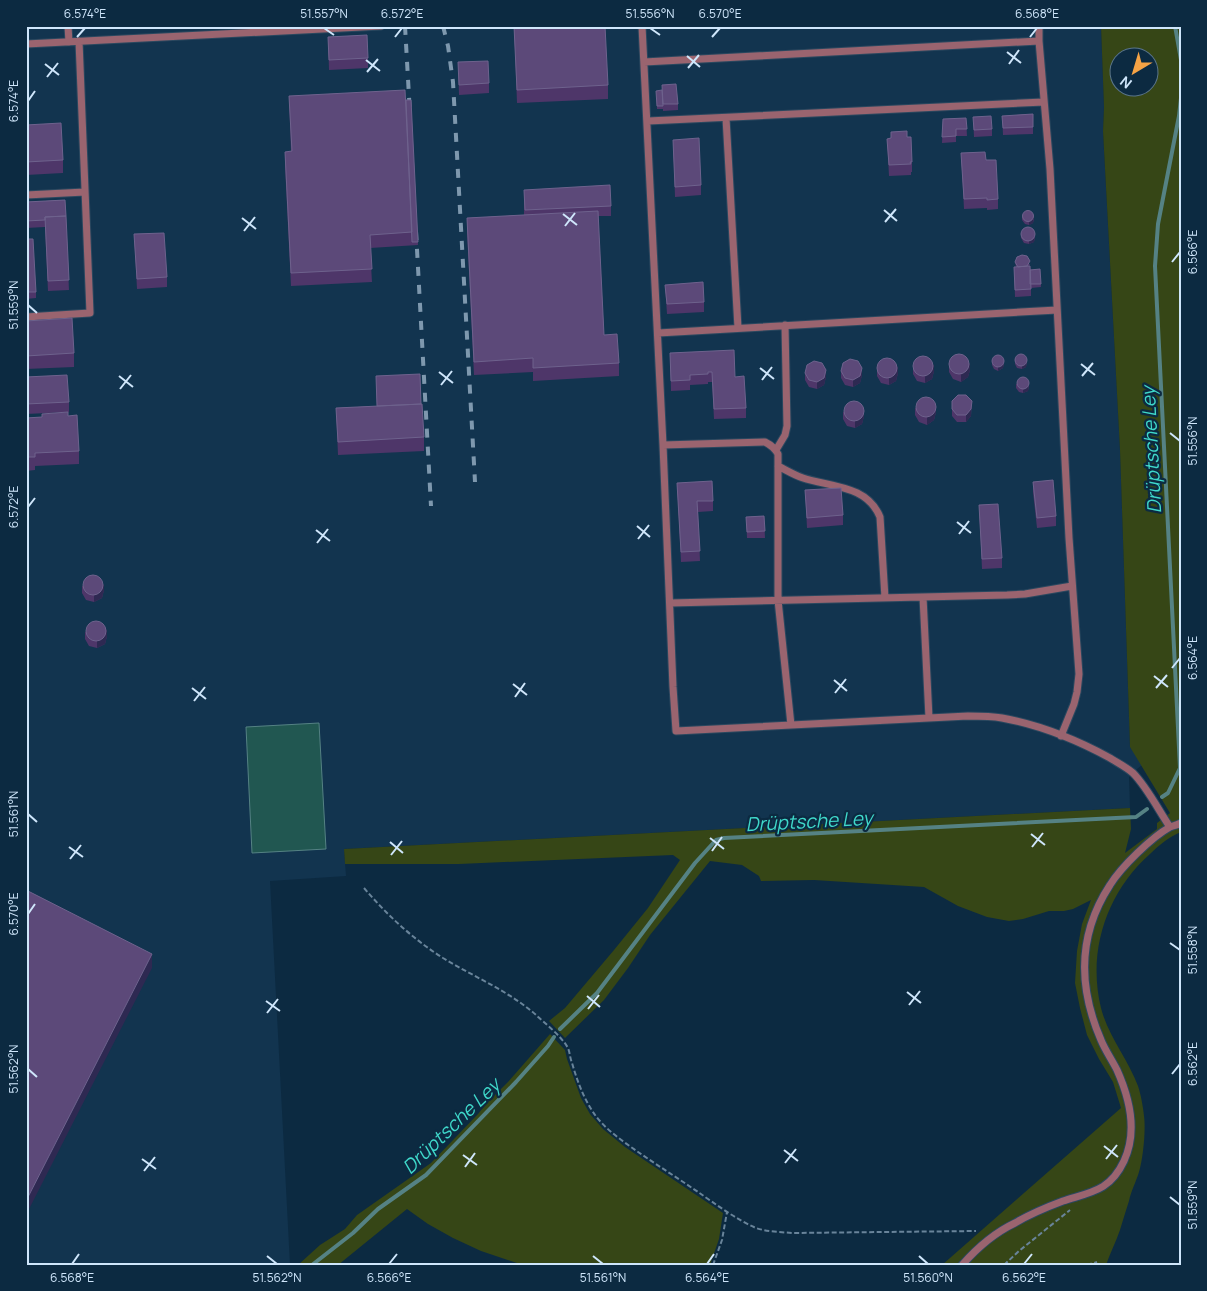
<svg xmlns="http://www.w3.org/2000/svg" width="1207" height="1291" viewBox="0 0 1207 1291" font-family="Manrope,sans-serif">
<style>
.built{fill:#12344f}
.green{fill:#364616;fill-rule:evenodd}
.water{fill:#215751;stroke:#558284}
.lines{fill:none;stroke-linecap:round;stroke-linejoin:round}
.stream{stroke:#558284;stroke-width:4}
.service-casing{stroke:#2b485f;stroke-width:9}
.path{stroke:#69849a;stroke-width:2;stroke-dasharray:5 2.5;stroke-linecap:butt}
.service{stroke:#9a646f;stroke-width:7}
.rail{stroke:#7e98ae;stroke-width:4;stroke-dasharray:9 9;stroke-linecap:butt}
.wall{fill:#4e3669}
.shaded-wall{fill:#2e2952}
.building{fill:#5c4979;stroke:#6e628d}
.ticks{fill:none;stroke:#cfe6fb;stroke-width:2}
.labels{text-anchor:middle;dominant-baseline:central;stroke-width:4.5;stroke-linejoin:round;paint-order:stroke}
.water-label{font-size:19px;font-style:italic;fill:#3fd8ca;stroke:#0c2a41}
.neatline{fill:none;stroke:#cfe6fb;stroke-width:2}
.ticks-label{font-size:12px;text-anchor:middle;fill:#cfe6fb}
</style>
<rect width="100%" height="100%" fill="#0c2a41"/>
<path class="built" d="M26 26H1101L1104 107 1103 131 1120 450 1130 747 1169 744 1137 769 1129 777 1130 808 344 849 346 876 270 881 290 1265H26Z"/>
<path class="green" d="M1101 26H1181V832C1169 837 1159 845 1150 854 1107 892 1087 951 1101 1008 1108 1036 1128 1059 1138 1086 1141 1095 1143 1107 1144 1116 1146 1130 1143 1159 1139 1172 1136 1182 1131 1191 1129 1201 1126 1210 1123 1220 1120 1230 1116 1242 1110 1253 1106 1265H942L1121 1108 1113 1082 1099 1059 1087 1035 1080 1008 1075 983 1077 951 1082 924 1091 900 1073 909 1064 911H1049L1023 919 1009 921 987 917 958 906 924 887 814 880 761 881 759 876 742 865 710 861 650 935 628 968 604 1000 565 1038 549 1021 565 1008 614 950 648 908 680 860 673 855 459 864H345L344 849 1130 808 1131 829 1125 853 1157 829V823L1170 813 1130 747 1120 450 1103 131 1104 107ZM1120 58H1150V88H1120Z
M550 1034 565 1050 567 1059 581 1098 590 1114 603 1129 625 1147 723 1213 719 1239 710 1265H523L481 1251 453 1238 428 1224 407 1209 338 1265H298L320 1245 345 1229 357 1215 431 1163 478 1114 487 1103 508 1082Z"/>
<path class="water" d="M319 723 326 849 252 853 246 727Z"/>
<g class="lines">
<path class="stream" d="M1175 26 1181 60
M1162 797 1168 793 1180 768 1155 266 1158 224 1179 116 1181 98
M560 1029 597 993 695 863 716 840 724 838 1136 817 1147 809
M312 1265 353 1233 378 1209 426 1175 516 1082 548 1046 554 1037"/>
<defs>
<path id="service" d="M68 26 69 42
M642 26 663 445 673 687 676 731 968 716C979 716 991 716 1002 718 1040 725 1077 740 1110 758 1118 763 1126 767 1133 773 1147 787 1159 811 1170 827
M1039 26V41
M26 44 381 26
M644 62 1039 41 1050 169 1069 538 1079 674 1077 692 1074 704 1061 736
M726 118 738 328
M648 121 1044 102
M26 195 85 192
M26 317 90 313 79 41
M658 333 1057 310
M663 445 765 442C771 445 775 448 778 454V600L791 725
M776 450 785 435 787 426 785 325
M778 466C786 470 794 475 803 478 831 487 867 485 880 517L885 598
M923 597 929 718
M670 603 1007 595 1025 594 1072 586
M962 1265C977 1248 994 1233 1015 1223 1030 1214 1047 1207 1063 1201 1091 1192 1110 1191 1124 1161 1138 1131 1130 1099 1117 1070 1112 1060 1105 1050 1101 1040 1078 987 1078 934 1110 885 1121 867 1152 837 1170 827 1173 826 1177 825 1181 823"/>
</defs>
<use href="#service" class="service-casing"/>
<path class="path" d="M364 888C387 915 413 939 443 958 474 977 509 991 536 1015 546 1024 562 1037 568 1048 570 1053 570 1058 572 1063 577 1080 583 1097 593 1112 604 1129 624 1142 641 1154 660 1167 679 1179 698 1192 714 1203 737 1220 756 1228 768 1232 781 1232 793 1233L976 1231
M713 1265 722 1240 727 1212
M1004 1265 1019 1251 1070 1210
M1087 1265 1097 1262"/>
<use href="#service" class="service"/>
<path class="rail" d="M405 26 410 114
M443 26 448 46 453 82 475 482
M416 231 431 506"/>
</g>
<path class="wall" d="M26 26H56V27L26 28Z
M514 26 608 85V99L517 103Z
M328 37 368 58V68L329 70Z
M458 62 489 83V93L459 95Z
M656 91 678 104V110L663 111V109H657Z
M289 96 411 100 418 245 370 248 372 282 291 286 285 165V152L291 151Z
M1033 114V134L1003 135 1002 116Z
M973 117 992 129V136L974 137Z
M966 118 967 136H956V142L942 143 943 119Z
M26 125 63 160V173L26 175Z
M891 132 907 137 912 162V172H911V175L889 176 887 139 891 138Z
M673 140 701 185V195L675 197Z
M961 153 986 160 998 199V209L987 210V208L964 209Z
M524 190 611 206V216H598L604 335 619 363V376L533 381V372L474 375 467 231V218L524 215Z
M65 200 69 290 48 291 45 227 26 228V202Z
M1022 217 1034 219 1033 223 1029 225 1025 224 1022 220Z
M134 234 167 277V287L137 289Z
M1021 235 1035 237 1034 242 1029 244 1024 243 1021 238Z
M26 239 36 292V298L26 299Z
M1015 262 1030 264 1029 266 1030 270 1040 269 1041 287 1031 288V296L1015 297 1014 267H1016Z
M665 285 704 302V312L667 314Z
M26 321 74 353V367L26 369Z
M670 353 735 377 746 408V418L714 419 712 382H708V384L690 385V390L671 391Z
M1015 360 1027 362 1026 367 1022 369 1017 368 1015 364Z
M992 362 1004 363 1003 368 998 371 994 369 992 365Z
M949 365 970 370 968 377 961 382 953 379 949 372Z
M913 367 934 371 932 379 925 383 917 381 913 374Z
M877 369 898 373 896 381 889 385 881 383 877 376Z
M841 371 862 375 860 383 853 387 845 385 841 378Z
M805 373 826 377 824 385 817 389 809 387 805 380Z
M376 376 424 437V451L338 455 336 408 377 406Z
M26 377 69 402V412L26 414Z
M1016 384 1029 386 1028 391 1023 393 1019 392 1016 388Z
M952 401H972L971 416 966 422H957L952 416Z
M915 408 936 412 934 420 927 425 919 422 915 415Z
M843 412 864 416 862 424 855 428 847 426 843 419Z
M68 416 79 451V464L35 466V470L26 471V418Z
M1033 482 1056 516V526L1037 528 1033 492Z
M677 483 713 501V511L698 512 700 561 681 562Z
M805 490 843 515V525L807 528Z
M979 505 1002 558V568L982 569Z
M764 516 765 538H747L746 517Z
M82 586 104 590 102 598 94 602 86 600 82 593Z
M85 632 107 636 105 644 97 648 89 646 85 639Z"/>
<path class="shaded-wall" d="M1034 215 1033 223 1029 225V222Z
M1035 233 1034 242 1029 244V241Z
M1027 359 1026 367 1022 369V366Z
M1004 360 1003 368 998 371V367Z
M970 363V370L968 377 961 382V375Z
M934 364V371L932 379 925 383V377Z
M898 366V373L896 381 889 385V378Z
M862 368V375L860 383 853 387V380Z
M826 370V377L824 385 817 389V382Z
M1029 383 1028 391 1023 393V390Z
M936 406V412L934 420 927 425V418Z
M864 409V416L862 424 855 428V421Z
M971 409V416L966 422V415Z
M104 584V590L102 598 94 602V596Z
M107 629V636L105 644 97 648V641Z
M152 954V968L26 1215V1201Z"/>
<path class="building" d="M514 26H605L608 85 517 90Z
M367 35 368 58 329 60 328 37Z
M488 61 489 83 459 85 458 62Z
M676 84 678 104H663L662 85Z
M405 90 412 232 370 235 372 269 291 273 285 152 292 151 289 96Z
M662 90 663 106H657L656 91Z
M406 100H411L418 242H412Z
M1033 114V127L1003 128 1002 116Z
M991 116 992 129 974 130 973 117Z
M966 118 967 129H956V136L942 137 943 119Z
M61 123 63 160 26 162V125Z
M907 131V137H911L912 162H910L911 164 889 165 887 139 891 138V132Z
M699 138 701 185 675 187 673 140Z
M985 152 986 160H996L998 199 987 200V198L964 199 961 153Z
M610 185 611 206 525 210 524 190Z
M65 200 66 216 45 217V220L26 221V202Z
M1022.5 216a5.5 5.5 0 1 1 11 0a5.5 5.5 0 1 1-11 0Z
M598 211 604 335 617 334 619 363 533 368V358L474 362 467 218Z
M66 216 69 280 48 281 45 217Z
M1021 234a7 7 0 1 1 14 0a7 7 0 1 1-14 0Z
M164 233 167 277 137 279 134 234Z
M26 239H33L36 292H26Z
M1022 255 1027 256 1030 261 1027 266 1018 267 1015 262 1017 257Z
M1030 266 1031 289 1015 290 1014 267Z
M1040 269 1041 284H1030V270Z
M703 282 704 302 667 304 665 285Z
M72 318 74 353 26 356V321Z
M734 350 735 377 744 376 746 408 714 409 712 372H708V374L690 375V380L671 381 670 353Z
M949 364a10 10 0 1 1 20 0a10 10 0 1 1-20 0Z
M1015 360a6 6 0 1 1 12 0a6 6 0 1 1-12 0Z
M992 361a6 6 0 1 1 12 0a6 6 0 1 1-12 0Z
M913 366a10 10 0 1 1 20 0a10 10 0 1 1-20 0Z
M877 368a10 10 0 1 1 20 0a10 10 0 1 1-20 0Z
M850 359 858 361 862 368 860 376 853 380 845 378 841 371 843 363Z
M814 361 822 363 826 370 824 378 817 382 809 380 805 373 807 365Z
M420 374 421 404 377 406 376 376Z
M67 375 69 402 26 404V377Z
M1017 383a6 6 0 1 1 12 0a6 6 0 1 1-12 0Z
M958 395H966L972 401 971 409 966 415H957L952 409V401Z
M916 407a10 10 0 1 1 20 0a10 10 0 1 1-20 0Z
M844 411a10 10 0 1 1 20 0a10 10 0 1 1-20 0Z
M422 404 424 437 338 442 336 408Z
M68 412V416L77 415 79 451 35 453V457H26V418L42 417V414Z
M1053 480 1056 516 1037 518 1033 482Z
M712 481 713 501H697L700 551 681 552 677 483Z
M841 488 843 515 807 518 805 490Z
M998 504 1002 558 982 559 979 505Z
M764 516 765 531 747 532 746 517Z
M83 585a10 10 0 1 1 20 0a10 10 0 1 1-20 0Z
M86 631a10 10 0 1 1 20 0a10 10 0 1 1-20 0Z
M26 890 152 954 26 1201Z"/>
<path class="ticks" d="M324 28 334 35M650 28 660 35M77 37 85 28M395 37 402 28M712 37 720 28M1030 37 1037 28M1007 52 1021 63M687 56 700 67M366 60 380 71M45 64 59 75M1009 64 1019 50M688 68 699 55M367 72 378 59M47 77 58 63M28 101 35 91M884 210 897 221M563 214 577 225M242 218 256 229M885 222 896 209M565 226 575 213M244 231 255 217M1172 262 1180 252M28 305 37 313M1081 364 1095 375M760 368 774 379M439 372 453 383M119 376 133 387M1082 376 1093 363M762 380 772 367M441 385 452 371M120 389 131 375M1170 433 1180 441M28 507 35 498M957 522 971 533M637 526 650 537M316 530 330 541M959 534 969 521M638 539 649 525M317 543 328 529M1172 668 1180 658M1154 676 1168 687M834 680 847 691M513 684 527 695M192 688 206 699M1156 688 1167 675M835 693 846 679M515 697 525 683M194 701 205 687M28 814 37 822M1031 834 1045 845M710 838 724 849M390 842 403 853M69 847 83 857M1032 847 1043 833M712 851 722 837M391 855 402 841M70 859 81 845M28 914 35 904M1170 943 1180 950M907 992 921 1003M587 996 600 1007M266 1001 280 1011M909 1005 920 991M588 1009 599 995M267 1013 278 999M28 1069 37 1077M1172 1074 1180 1064M1104 1146 1118 1157M784 1150 798 1161M463 1155 477 1165M142 1159 156 1169M1106 1159 1117 1145M785 1163 796 1149M465 1167 475 1153M144 1171 155 1157M1170 1197 1180 1205M267 1256 277 1264M593 1256 603 1264M919 1256 928 1264M72 1264 79 1254M389 1264 397 1254M707 1264 714 1254M1024 1264 1032 1254"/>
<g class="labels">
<g class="water-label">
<text transform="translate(1151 450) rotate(-93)">Drüptsche Ley</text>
<text transform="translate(809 821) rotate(-3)">Drüptsche Ley</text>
<text transform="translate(451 1126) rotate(-44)">Drüptsche Ley</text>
</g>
</g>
<rect width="1207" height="1291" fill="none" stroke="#0c2a41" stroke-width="55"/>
<g transform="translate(1134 72) rotate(218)"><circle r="24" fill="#0c2a41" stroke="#5a758b"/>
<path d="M0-4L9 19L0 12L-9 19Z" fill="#f5a345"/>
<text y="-8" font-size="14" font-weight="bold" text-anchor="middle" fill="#cfe6fb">N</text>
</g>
<rect x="28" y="28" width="1152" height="1236" class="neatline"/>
<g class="ticks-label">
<text x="85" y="18">6.574°E</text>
<text x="324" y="18">51.557°N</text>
<text x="402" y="18">6.572°E</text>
<text x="650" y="18">51.556°N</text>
<text x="720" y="18">6.570°E</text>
<text x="1037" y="18">6.568°E</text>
<text transform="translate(14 101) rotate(-90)" y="4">6.574°E</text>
<text transform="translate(1193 252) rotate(-90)" y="4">6.566°E</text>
<text transform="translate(14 305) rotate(-90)" y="4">51.559°N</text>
<text transform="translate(1193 441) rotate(-90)" y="4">51.556°N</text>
<text transform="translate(14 507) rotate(-90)" y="4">6.572°E</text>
<text transform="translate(1193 658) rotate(-90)" y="4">6.564°E</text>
<text transform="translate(14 814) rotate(-90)" y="4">51.561°N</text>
<text transform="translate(14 914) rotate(-90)" y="4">6.570°E</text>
<text transform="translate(1193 950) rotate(-90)" y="4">51.558°N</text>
<text transform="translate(1193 1064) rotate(-90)" y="4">6.562°E</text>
<text transform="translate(14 1069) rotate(-90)" y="4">51.562°N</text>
<text transform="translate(1193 1205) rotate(-90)" y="4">51.559°N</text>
<text x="72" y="1282">6.568°E</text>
<text x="277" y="1282">51.562°N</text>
<text x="389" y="1282">6.566°E</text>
<text x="603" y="1282">51.561°N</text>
<text x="707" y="1282">6.564°E</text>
<text x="928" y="1282">51.560°N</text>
<text x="1024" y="1282">6.562°E</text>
</g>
</svg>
